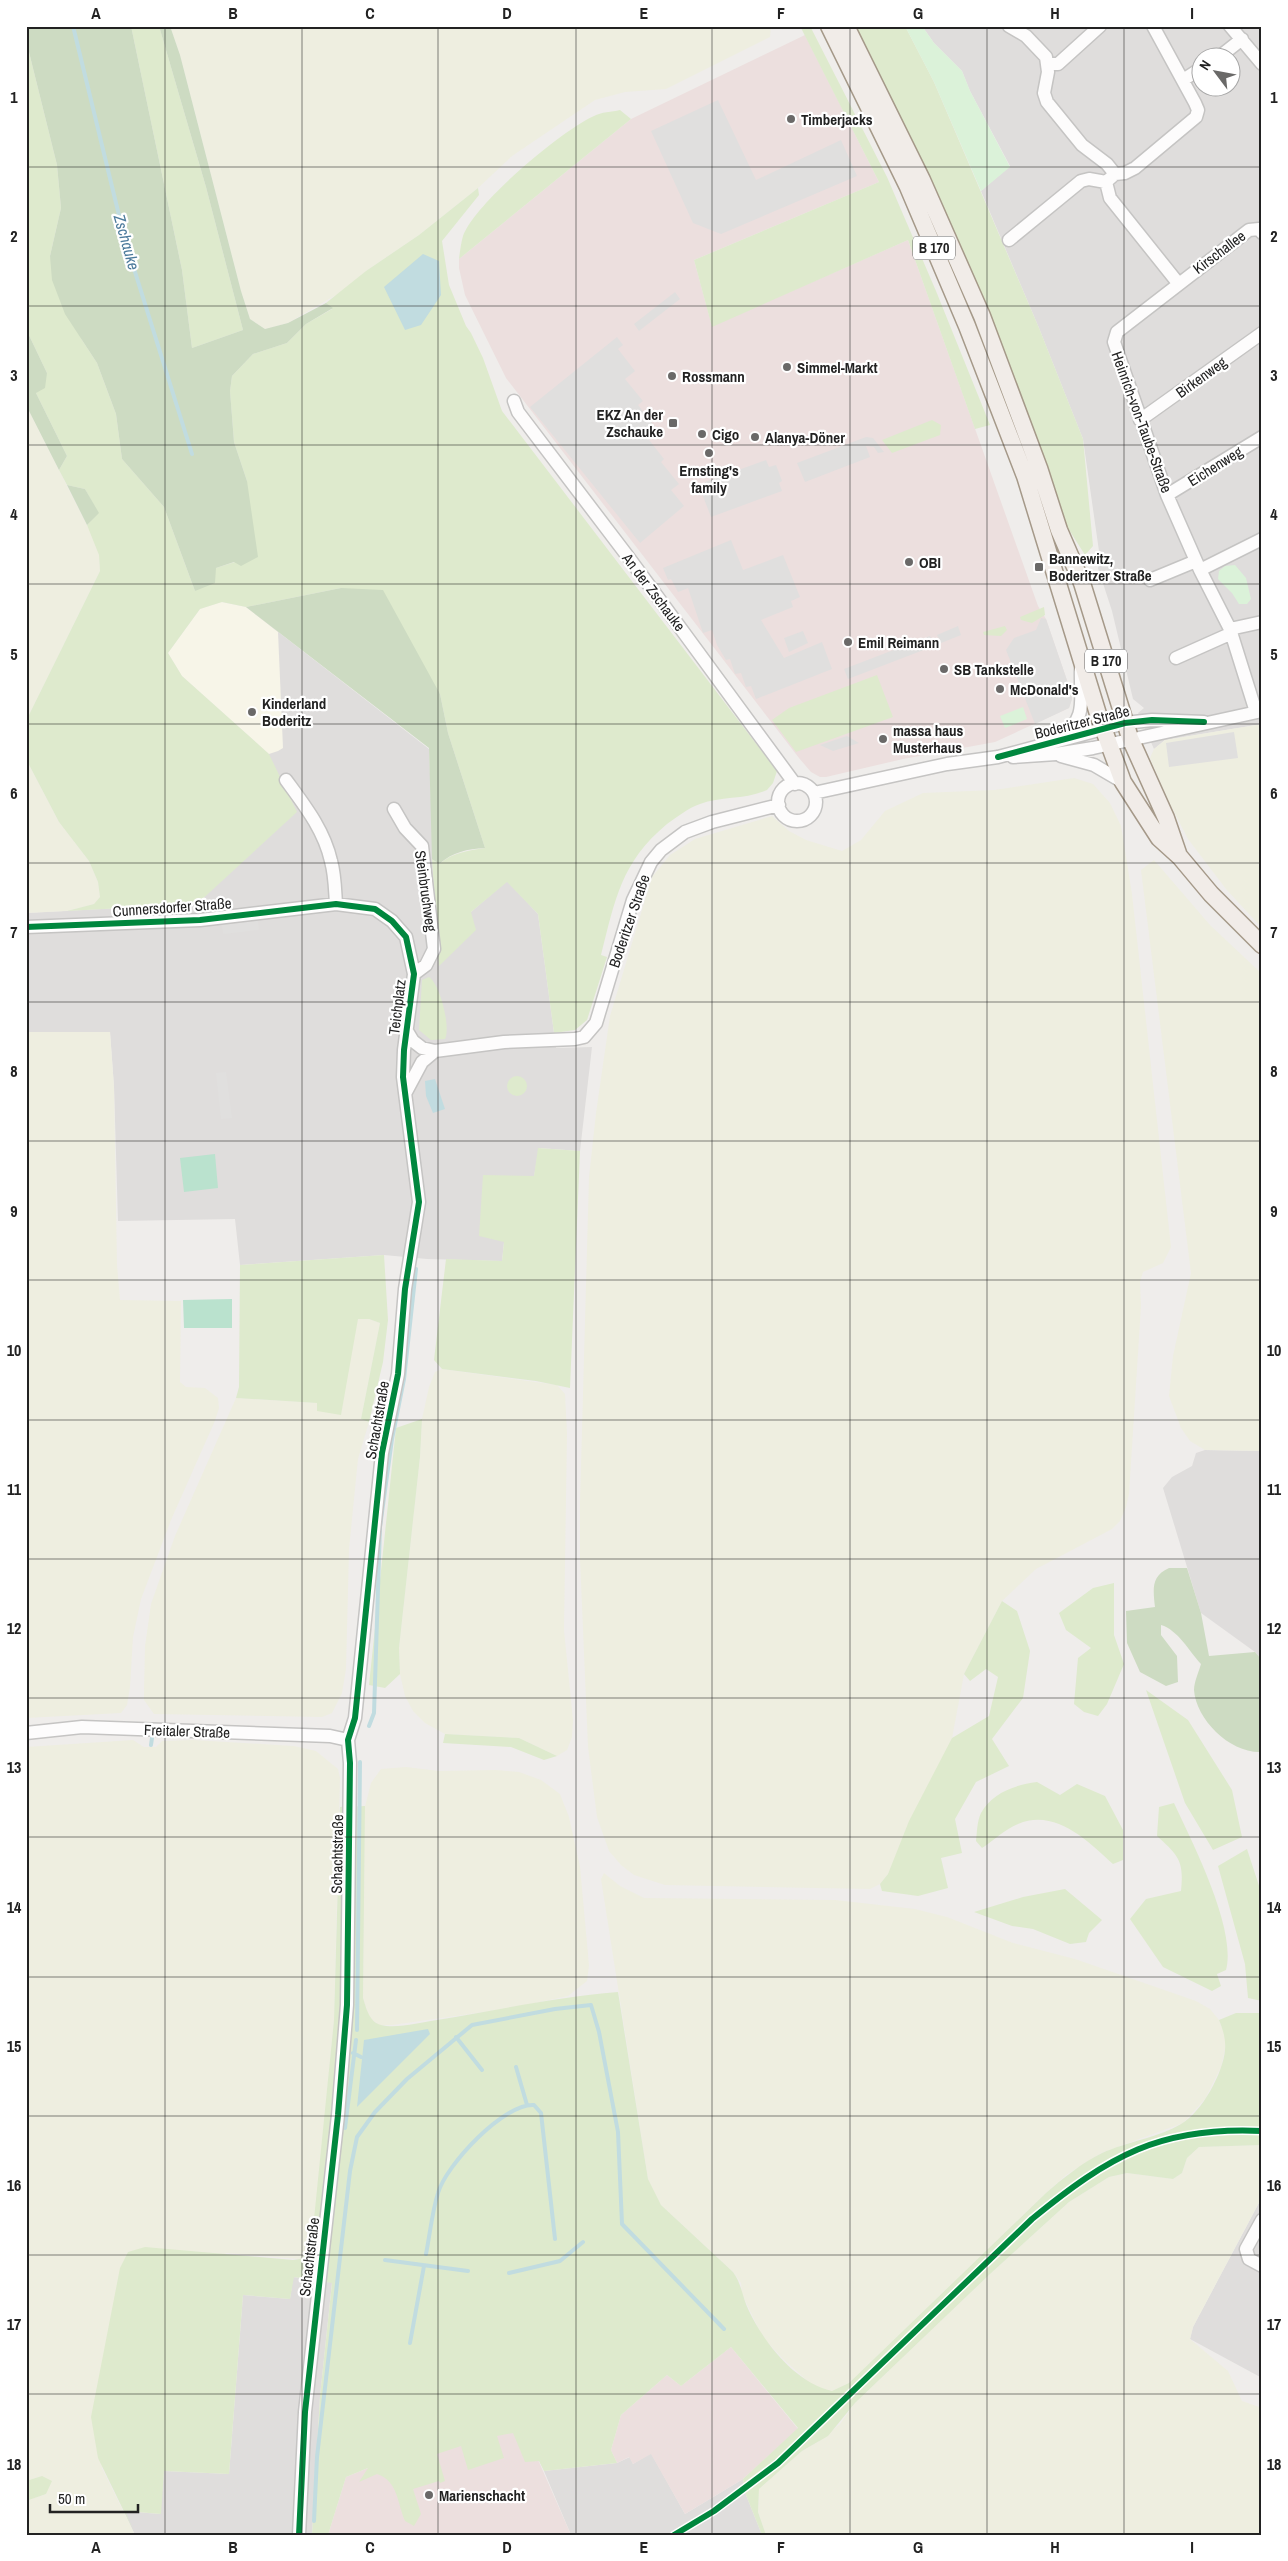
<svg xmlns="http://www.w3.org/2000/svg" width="1288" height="2561" viewBox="0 0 1288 2561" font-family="'Archivo Narrow',sans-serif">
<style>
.residential{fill:#dfdddc;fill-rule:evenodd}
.commercial{fill:#ecdfde}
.education{fill:#f7f5e8}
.farmland{fill:#eeeee0}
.grass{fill:#deeacd}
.forest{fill:#cddbc2}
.park{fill:#dbf2d9}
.pitch{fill:#bae2ce}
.parking{fill:#e0dfde}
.water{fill:#c1dce0}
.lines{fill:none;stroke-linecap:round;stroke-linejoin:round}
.stream{stroke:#c1dce0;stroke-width:4}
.minor-casing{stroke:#c5c4c3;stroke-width:15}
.major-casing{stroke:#a59989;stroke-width:19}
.minor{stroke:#fdfcfc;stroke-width:12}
.major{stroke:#f1ece8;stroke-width:16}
.cycleway-casing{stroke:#fff;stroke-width:9}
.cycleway{stroke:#00873e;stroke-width:6}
.grid{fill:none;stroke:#222;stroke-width:1;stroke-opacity:0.55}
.poi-dot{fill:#6a6968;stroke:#fff;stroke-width:2}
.labels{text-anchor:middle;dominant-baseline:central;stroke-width:4.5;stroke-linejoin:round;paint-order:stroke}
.shield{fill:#fff;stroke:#646464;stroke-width:1}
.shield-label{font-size:14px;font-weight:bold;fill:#222}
.poi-label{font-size:15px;font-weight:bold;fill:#222;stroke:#fff;text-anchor:start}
.street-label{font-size:15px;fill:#222;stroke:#fff}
.water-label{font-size:16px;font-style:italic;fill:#4d7b9c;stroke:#fff}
.neatline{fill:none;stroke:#222;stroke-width:2}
.grid-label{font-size:16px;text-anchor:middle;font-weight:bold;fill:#222}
</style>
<rect width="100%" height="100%" fill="#efedeb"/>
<path class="residential" d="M922 26H1262V724L1165 740 1154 749 1138 713 1144 708 1133 699 1112 611 1098 568 1100 558 1083 439 1039 328 981 191 1010 166 970 91 962 71 934 43ZM1200 58H1230V88H1200Z
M246 607 429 749 436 930 471 912 507 881 538 914 556 1048 592 1047 580 1151 539 1148 534 1177 504 1242 502 1261 427 1259 384 1255 240 1265 235 1219 118 1221 114 1087 110 1032H26V913L197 904 269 754Z
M1205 1450 1262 1451V1660L1255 1652 1201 1613 1163 1488 1172 1477 1192 1466 1196 1453Z
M1262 2197V2378L1190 2339 1193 2327Z
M293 2277 332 2282 320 2396 312 2535H135L124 2511 160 2514 164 2471 229 2474 243 2295 290 2299Z
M651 2453 685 2514 743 2479 746 2495 762 2535H571L544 2471 617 2463 630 2457 633 2464Z"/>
<path class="commercial" d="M805 35 879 182 694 260 712 326 908 240 1038 606 1046 619 1071 692 1072 699 1069 708 995 742 903 759 826 777H820L811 772 799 758 506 378 465 295 459 268V259L631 119Z
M731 2347 798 2429 743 2479 685 2514 651 2454 633 2464 629 2457 617 2463 611 2450 621 2415 667 2375 681 2386Z
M518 2414 571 2535H328L346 2477 388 2460Z"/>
<path class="education" d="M221 602 246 607 278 632 283 748 278 751 269 754 182 676 168 653 200 609Z"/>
<path class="farmland" d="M170 26H771L770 37 666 89 625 92 595 100 512 156 478 188 419 235 366 271 346 289 288 323 265 329 250 319 241 291 180 55Z
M26 405 95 541 99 555 100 571 26 721Z
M1262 724V928L1226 889 1188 839 1170 804 1150 758 1154 749 1165 740Z
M26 759 59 822 89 861 98 882 100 897 94 904 67 911 26 913Z
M1074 778 1093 784 1110 803 1121 826 1132 894 1171 1247 1163 1263 1143 1272 1140 1282 1141 1306 1129 1494 1126 1507 1120 1521 1112 1529 1036 1569 1002 1601 964 1674 952 1738 888 1874 880 1884 870 1889 665 1885 634 1875 621 1865 609 1851 597 1817 588 1747 580 1559V1502L589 1177 596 1113 610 1016 652 877 670 855 695 839 772 816 789 831 806 840 842 851 861 840 885 811 923 793 994 790Z
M1154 860 1210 925 1262 974V1451L1205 1450 1190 1441 1181 1428 1169 1396 1173 1356 1191 1273 1141 870Z
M26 1032H110L114 1087 117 1265 120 1300 181 1301 180 1382 186 1387 205 1388 218 1398 219 1408 214 1423 171 1520 141 1599 133 1637 130 1687 127 1705 121 1713 26 1718Z
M358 1319H369L380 1323 361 1419 369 1422 358 1459 349 1549 346 1669 342 1693 332 1713 322 1717 154 1714 144 1700V1691L145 1646 151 1604 175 1536 236 1398 318 1403Z
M442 1369 557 1385 565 1394 567 1433 564 1630 573 1720 572 1737 567 1750 557 1756 519 1738 445 1734 425 1723 413 1711 405 1696 400 1674 399 1648 420 1457 422 1419 429 1387 435 1372Z
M133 1740 144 1747H156L162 1741 193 1740 294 1746 316 1751 338 1769 340 1778 334 2020 313 2238 311 2249 300 2259 226 2253 102 2468 135 2535H26V2501L46 2494 42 2476 26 2481V1747Z
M406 1767 439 1771 496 1770 519 1772 541 1780 560 1794 569 1817 580 1867 589 1965 587 1981 568 1996 512 2008 392 2025H379L369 2017 363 1998 365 1807 371 1783 381 1769Z
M604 1873 620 1886 644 1898 835 1900 915 1909 947 1917 1013 1943 1075 1959 1196 2001 1210 2009 1219 2020 1225 2036V2049L1221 2067 1205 2099 1183 2123 1101 2153 1066 2175 1046 2193 849 2383 833 2391 821 2389 811 2384 783 2359 762 2336 742 2294 741 2283 733 2272 661 2205 653 2192 648 2179 601 1879Z
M1262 2145V2197L1193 2327 1190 2339 1228 2371 1242 2401 1262 2408V2535H766L758 2512 759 2489 802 2451 818 2442 840 2424 855 2403 990 2274 1069 2202 1109 2177 1127 2173 1173 2179 1182 2173 1187 2158 1199 2147Z"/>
<path class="grass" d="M131 26H159L206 187 243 330 192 348 182 270Z
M800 26H810L887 177 936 291 990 425 975 429 908 240 712 327 694 260 879 182Z
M856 26H905L934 82 1039 328 1083 439 1093 546 1085 555 1066 525 1042 451 995 327 934 185Z
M26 40 57 165 61 208 50 256 82 340 97 363 116 414 122 459 164 507 195 591 216 568 235 562 247 481 234 442 230 391 232 376 253 354 287 343 306 324 332 309 326 303 366 271 419 235 478 188 479 195 442 241 449 285 466 326 471 333 483 358 502 411 777 771 773 783 767 790C746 800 721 796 700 804 688 808 677 817 667 824 621 862 615 900 601 955L607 957 587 1020 575 1030 554 1033 538 914 507 882 471 912 476 930 439 966 432 859 439 864C454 852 467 851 485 848L448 733 440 694 341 588 246 607 222 602 200 609 168 653 182 676 269 754 297 812 197 904 67 911 94 904 100 897 98 882 89 861 59 822 26 759V721L100 571 99 555 87 525 98 513 85 489 67 485 59 470 67 456 36 393 47 373 26 329Z
M620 110 631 119 459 259C460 251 461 243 463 236 475 203 561 131 594 116 601 112 612 112 620 110Z
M932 420 941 425 940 435 892 453 882 440Z
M1044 607 1045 615 1032 623 1021 620 1020 617Z
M1005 626 1007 630 1001 636 984 635 983 632Z
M877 675 893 717 796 752 772 720 789 708Z
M429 977C440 984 451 1027 445 1039L431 1040 419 1030 422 980Z
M507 1086a10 10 0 1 1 20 0a10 10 0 1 1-20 0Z
M538 1148 580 1151 570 1388 536 1381 442 1369 434 1360 446 1259 502 1261 504 1242 479 1236 483 1175 534 1176Z
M384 1255 388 1320 383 1362 369 1422 361 1419 380 1323 369 1319H358L341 1415 317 1411V1403L236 1398 239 1387 240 1265Z
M422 1419 420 1457 399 1648 400 1674 385 1688 369 1685 396 1428Z
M1114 1583V1635L1124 1664 1107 1704 1098 1716 1084 1712 1074 1704 1078 1658 1091 1648 1066 1630 1059 1613 1093 1588Z
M1002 1601 1017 1611 1030 1651 1023 1698 992 1739 1009 1766 976 1782 955 1819 962 1853 941 1858 948 1888 918 1896 882 1891 880 1884 888 1874 909 1821 952 1738 989 1716 998 1677 986 1669 970 1681 964 1674Z
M1146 1690 1188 1720 1232 1790 1242 1837 1213 1850 1185 1803Z
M445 1734 519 1738 557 1756 544 1760 511 1747 443 1743Z
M1037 1782 1060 1795 1077 1784 1105 1796 1123 1830V1860L1113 1864C1088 1841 1055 1808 1018 1824 1005 1829 993 1841 982 1848L976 1841C977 1833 977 1821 981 1813 992 1793 1014 1785 1037 1782Z
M1174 1803C1192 1842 1237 1929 1226 1970L1217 1974 1221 1986 1212 1991 1163 1967 1130 1919 1146 1899 1181 1891C1184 1861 1179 1856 1157 1836L1159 1807Z
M365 1806 363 1998C366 2007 369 2022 381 2025 397 2029 421 2022 437 2020 498 2010 557 1997 618 1992L648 2179 661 2205 733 2272C742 2284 742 2297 749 2311 765 2344 795 2382 832 2391L849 2383 1046 2193C1063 2178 1082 2163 1102 2153 1126 2142 1160 2137 1181 2124 1202 2112 1223 2073 1225 2050 1226 2039 1223 2030 1219 2020L1236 2013H1262V2057L1259 2059 1262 2077V2145L1199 2147 1187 2158 1182 2173 1173 2179 1127 2173 1109 2177 1069 2202 990 2274 855 2403 828 2436 802 2451 759 2489 758 2512 766 2535H762L746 2495 743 2479 798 2428 731 2347 681 2386 667 2375 621 2415 611 2450 617 2463 544 2471 539 2461 525 2462 513 2433 497 2436 504 2458 468 2470 461 2446 437 2454 445 2481 440 2483 439 2481 413 2489 421 2514 414 2526 405 2521C397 2502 398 2481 377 2474L359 2482 368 2468 346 2477 328 2535H312L320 2396 332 2283 294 2277 290 2299 243 2295 229 2474 164 2471 161 2514 125 2511 134 2532 98 2458 91 2417 120 2268 128 2252 145 2247 293 2260 300 2259 311 2249 334 2020 340 1807Z
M1247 1849 1262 1895V2001L1248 1998 1245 1964 1218 1866Z
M1065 1889 1102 1920 1089 1933 1086 1942 1070 1944 1033 1929 1012 1926 974 1912 1023 1897Z
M42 2476 52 2481 46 2494 26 2501V2481Z"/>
<path class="forest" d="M26 26H131L182 270 192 348 243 330 206 187 159 26H170L180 55 241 291 250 319 265 329 288 323 326 303 333 308 306 324 287 343 253 354 232 376 230 391 234 442 247 481 258 557 241 566 234 562 216 568 215 583 195 591 164 507 122 459 116 414 97 363 65 314 52 280 50 256 61 208 57 165 27 44Z
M26 329 47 373 45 388 36 393 67 456 59 470 26 405Z
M67 485 85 489 99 513 87 525Z
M341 588 383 590 440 694 448 733 485 848C467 849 453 852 439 864L432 859 429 748 246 607Z
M1169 1568H1187L1201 1613 1209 1656 1255 1652 1262 1660V1752C1231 1754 1196 1720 1194 1690 1194 1682 1199 1671 1201 1664 1189 1651 1178 1630 1161 1625V1635L1177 1656 1178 1682 1166 1686 1140 1672 1127 1643 1126 1611 1155 1607C1153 1589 1151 1576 1169 1568Z"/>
<path class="park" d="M905 26H922L934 43 962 71 970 91 1010 167 981 191 934 82Z
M1235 565 1246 578 1251 599 1247 604H1239L1232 593 1218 579 1219 571 1225 566Z
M1023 707 1027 719 1005 728 1000 716Z"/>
<path class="pitch" d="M215 1154 218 1188 184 1192 180 1158Z
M232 1299V1328H184L183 1300Z"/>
<path class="parking" d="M718 100 756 180 841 140 857 176 721 234 693 223 651 131Z
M675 292 680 299 639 331 634 324Z
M617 337 623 345 618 349 635 371 625 379 643 401 638 405 656 428 646 436 664 459 661 462 679 484 671 490 684 506 640 543 530 407Z
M866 437 873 438 884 452 878 453 874 447 866 446 870 457 805 482 797 463Z
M766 460 769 467 776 465 782 481 779 483 782 491 711 517 701 491 708 489 705 482Z
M731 540 743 570 783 555 800 597 791 601 793 607 761 620 784 658 822 642 832 669 756 699 751 686 746 687 741 673 735 674 730 659 726 660 717 645 712 630 703 633 688 588 678 592 671 579 668 580 663 568Z
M1041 618 1046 619 1071 692 1072 699 1069 708 1035 724 1006 650 1014 638 1036 630Z
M958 626 961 635 941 643 937 635Z
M803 631 808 643 789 652 784 638Z
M930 636 934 646 848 679 844 669Z
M1234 732 1238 758 1169 767 1166 743Z
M847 736 859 743 833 751 820 745Z
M258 921 259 930 223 934 222 925Z
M226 1072 232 1118 221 1119 216 1073Z"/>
<path class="water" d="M423 254 439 261 441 295 421 325 405 330 384 287Z
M435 1079 445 1109 433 1113 426 1096 425 1081Z
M428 2029 430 2034 357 2107 364 2040Z"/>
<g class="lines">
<path class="stream" d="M73 26 125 240 192 454
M369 1726 374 1713 380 1527 392 1439 404 1379 416 1269
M151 1745 152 1738
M357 2030 360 1762
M456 2037 482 2070
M353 2053 361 2057
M516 2067 527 2105
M345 2128 356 2040
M426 2254C430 2234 432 2212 438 2193 446 2165 504 2103 534 2105L541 2113 555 2239
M385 2260 468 2271
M509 2273 560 2261 583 2242
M410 2343 424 2266
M314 2521 317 2457 350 2171 357 2137 375 2112 407 2079 472 2025 555 2009 591 2005 599 2032 618 2132 622 2224 724 2329"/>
<defs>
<path id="minor" d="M1009 26 1026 36 1046 57 1048 72 1044 93 1047 102 1082 145 1107 164 1115 174 1125 173 1135 168 1196 117 1198 110 1195 103 1153 26
M1230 26 1262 64
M1218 58 1242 39
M1048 64H1058L1100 26
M1183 80 1200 69
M1106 182 1110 198 1178 283
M1009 240 1081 181 1089 179 1106 182 1115 174
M514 401 518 412 629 558 795 784
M1140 420 1262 333
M1167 495 1262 437
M1200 570 1262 539
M1150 580 1196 561
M1230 629 1262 622
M1176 658 1232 633
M1256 712 1230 629 1200 570 1167 495 1114 342 1117 332 1249 230 1259 229 1262 233
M1061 739C1088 715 1080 702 1081 669
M1061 756 1094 765 1123 782
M1013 757 1056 754 1093 748 1262 711
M286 780C305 806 324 830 331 861 335 875 335 890 336 904
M778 802a19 19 0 1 1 38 0a19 19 0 1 1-38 0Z
M814 793 947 764 998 757 1125 723 1152 720 1204 722
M394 809 405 828 422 846 425 873 434 949 426 965 414 974
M26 927 200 920 336 904 375 909 392 921 406 937 414 974 404 1050 403 1077 419 1202 405 1289 398 1374 382 1453 355 1718 348 1740 350 1763 347 2005 338 2115 305 2412 299 2535
M407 1031 413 1041 422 1048 435 1051 504 1042 575 1039 584 1037 596 1023 633 900 651 862 661 850 685 832 712 822 779 805
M406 1092 422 1062 435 1051
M26 1733 82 1727 330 1736 348 1740
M1262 2220 1246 2249 1249 2259 1262 2266"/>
<path id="major" d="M829 26 908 187 967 326 1025 476 1098 714 1123 782 1159 838 1180 857 1211 894 1262 945
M846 26 922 180 982 316 1039 468 1059 530 1082 583 1130 738 1166 818 1179 856"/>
</defs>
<use href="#minor" class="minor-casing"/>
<use href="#major" class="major-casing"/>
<use href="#minor" class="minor"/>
<use href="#major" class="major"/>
<defs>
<path id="cycleway" d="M998 757 1125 723 1152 720 1204 722
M26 927 200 920 336 904 375 909 392 921 406 937 414 974 404 1050 403 1077 419 1202 405 1289 398 1374 382 1453 355 1718 348 1740 350 1763 347 2005 338 2115 305 2412 299 2535
M674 2535 714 2511 778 2463 1032 2219C1109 2156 1160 2126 1262 2131"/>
</defs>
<use href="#cycleway" class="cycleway-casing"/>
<use href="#cycleway" class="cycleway"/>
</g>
<path class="grid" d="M165 26V2535M302 26V2535M438 26V2535M576 26V2535M712 26V2535M850 26V2535M987 26V2535M1124 26V2535M26 167H1262M26 306H1262M26 445H1262M26 584H1262M26 724H1262M26 863H1262M26 1002H1262M26 1141H1262M26 1280H1262M26 1420H1262M26 1559H1262M26 1698H1262M26 1837H1262M26 1977H1262M26 2116H1262M26 2255H1262M26 2394H1262"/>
<g class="poi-dot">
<circle cx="791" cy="119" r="5"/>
<circle cx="787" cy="367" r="5"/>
<circle cx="672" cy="376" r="5"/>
<rect x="668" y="418" width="10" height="10" rx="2.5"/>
<circle cx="702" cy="434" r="5"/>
<circle cx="755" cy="437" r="5"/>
<circle cx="709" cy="453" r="5"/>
<circle cx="909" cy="562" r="5"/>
<rect x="1034" y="562" width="10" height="10" rx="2.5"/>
<circle cx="848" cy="642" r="5"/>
<circle cx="944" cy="669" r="5"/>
<circle cx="1000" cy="689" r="5"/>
<circle cx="252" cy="712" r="5"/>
<circle cx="883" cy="739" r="5"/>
<circle cx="429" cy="2495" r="5"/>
</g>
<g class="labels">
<g class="shield">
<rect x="913" y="236.5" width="42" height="23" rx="4"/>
<rect x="1085" y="649.5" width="42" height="23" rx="4"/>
</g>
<g class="shield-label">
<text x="934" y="248">B 170</text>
<text x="1106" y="661">B 170</text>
</g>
<g class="poi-label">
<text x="801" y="119">Timberjacks</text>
<text x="797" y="367">Simmel-Markt</text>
<text x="682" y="376">Rossmann</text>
<text x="663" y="414" text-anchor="end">EKZ An der<tspan x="663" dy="17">Zschauke</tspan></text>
<text x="712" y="434">Cigo</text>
<text x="765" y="437">Alanya-Döner</text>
<text x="709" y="470" text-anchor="middle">Ernsting's<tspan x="709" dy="17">family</tspan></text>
<text x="1049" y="558">Bannewitz,<tspan x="1049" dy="17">Boderitzer Straße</tspan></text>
<text x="919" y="562">OBI</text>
<text x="858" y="642">Emil Reimann</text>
<text x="954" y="669">SB Tankstelle</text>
<text x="1010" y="689">McDonald's</text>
<text x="262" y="703">Kinderland<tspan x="262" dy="17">Boderitz</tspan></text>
<text x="893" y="730">massa haus<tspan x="893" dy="17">Musterhaus</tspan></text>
<text x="439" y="2495">Marienschacht</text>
</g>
<g class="street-label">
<text transform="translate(1219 252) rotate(-37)">Kirschallee</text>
<text transform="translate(1201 377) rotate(-36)">Birkenweg</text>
<text transform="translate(1142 422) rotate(70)">Heinrich-von-Taube-Straße</text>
<text transform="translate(1215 466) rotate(-32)">Eichenweg</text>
<text transform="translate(654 592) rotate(53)">An der Zschauke</text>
<text transform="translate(1082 722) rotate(-14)">Boderitzer Straße</text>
<text transform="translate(426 891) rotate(82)">Steinbruchweg</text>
<text transform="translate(172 907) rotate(-4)">Cunnersdorfer Straße</text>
<text transform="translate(629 921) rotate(-71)">Boderitzer Straße</text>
<text transform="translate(397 1007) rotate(-83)">Teichplatz</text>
<text transform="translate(377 1420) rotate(-80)">Schachtstraße</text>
<text transform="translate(187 1731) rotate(2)">Freitaler Straße</text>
<text transform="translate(337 1854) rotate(-89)">Schachtstraße</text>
<text transform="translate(309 2257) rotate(-83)">Schachtstraße</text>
</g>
<g class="water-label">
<text transform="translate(127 242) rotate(74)">Zschauke</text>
</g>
</g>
<rect width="1288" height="2561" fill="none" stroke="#ffffff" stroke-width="55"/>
<g transform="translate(1216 72) rotate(302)"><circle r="24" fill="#ffffff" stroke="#a7a7a7"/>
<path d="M0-4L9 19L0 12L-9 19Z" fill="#6a6968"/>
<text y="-8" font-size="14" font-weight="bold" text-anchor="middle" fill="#222222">N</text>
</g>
<path d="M50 2504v8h88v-8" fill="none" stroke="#222222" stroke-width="2.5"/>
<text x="58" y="2504" font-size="15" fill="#222222" stroke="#ffffff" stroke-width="4" paint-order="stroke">50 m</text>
<rect x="28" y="28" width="1232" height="2506" class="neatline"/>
<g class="grid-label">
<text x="96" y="19">A</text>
<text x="233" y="19">B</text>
<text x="370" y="19">C</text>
<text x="507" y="19">D</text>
<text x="644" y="19">E</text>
<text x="781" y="19">F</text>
<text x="918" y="19">G</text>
<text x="1055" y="19">H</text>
<text x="1192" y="19">I</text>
<text x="14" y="103">1</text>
<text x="1274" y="103">1</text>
<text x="14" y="242">2</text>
<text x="1274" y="242">2</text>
<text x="14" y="381">3</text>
<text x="1274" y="381">3</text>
<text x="14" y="520">4</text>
<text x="1274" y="520">4</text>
<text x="14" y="660">5</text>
<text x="1274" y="660">5</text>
<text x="14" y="799">6</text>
<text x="1274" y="799">6</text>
<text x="14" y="938">7</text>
<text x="1274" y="938">7</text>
<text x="14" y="1077">8</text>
<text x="1274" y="1077">8</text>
<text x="14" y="1217">9</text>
<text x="1274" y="1217">9</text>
<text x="14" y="1356">10</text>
<text x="1274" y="1356">10</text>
<text x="14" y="1495">11</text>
<text x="1274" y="1495">11</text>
<text x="14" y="1634">12</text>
<text x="1274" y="1634">12</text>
<text x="14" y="1773">13</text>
<text x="1274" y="1773">13</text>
<text x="14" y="1913">14</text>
<text x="1274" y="1913">14</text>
<text x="14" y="2052">15</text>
<text x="1274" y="2052">15</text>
<text x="14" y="2191">16</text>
<text x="1274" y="2191">16</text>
<text x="14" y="2330">17</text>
<text x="1274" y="2330">17</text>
<text x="14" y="2470">18</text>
<text x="1274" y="2470">18</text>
<text x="96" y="2553">A</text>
<text x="233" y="2553">B</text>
<text x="370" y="2553">C</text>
<text x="507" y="2553">D</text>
<text x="644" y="2553">E</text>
<text x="781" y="2553">F</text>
<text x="918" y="2553">G</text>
<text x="1055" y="2553">H</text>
<text x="1192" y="2553">I</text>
</g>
</svg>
